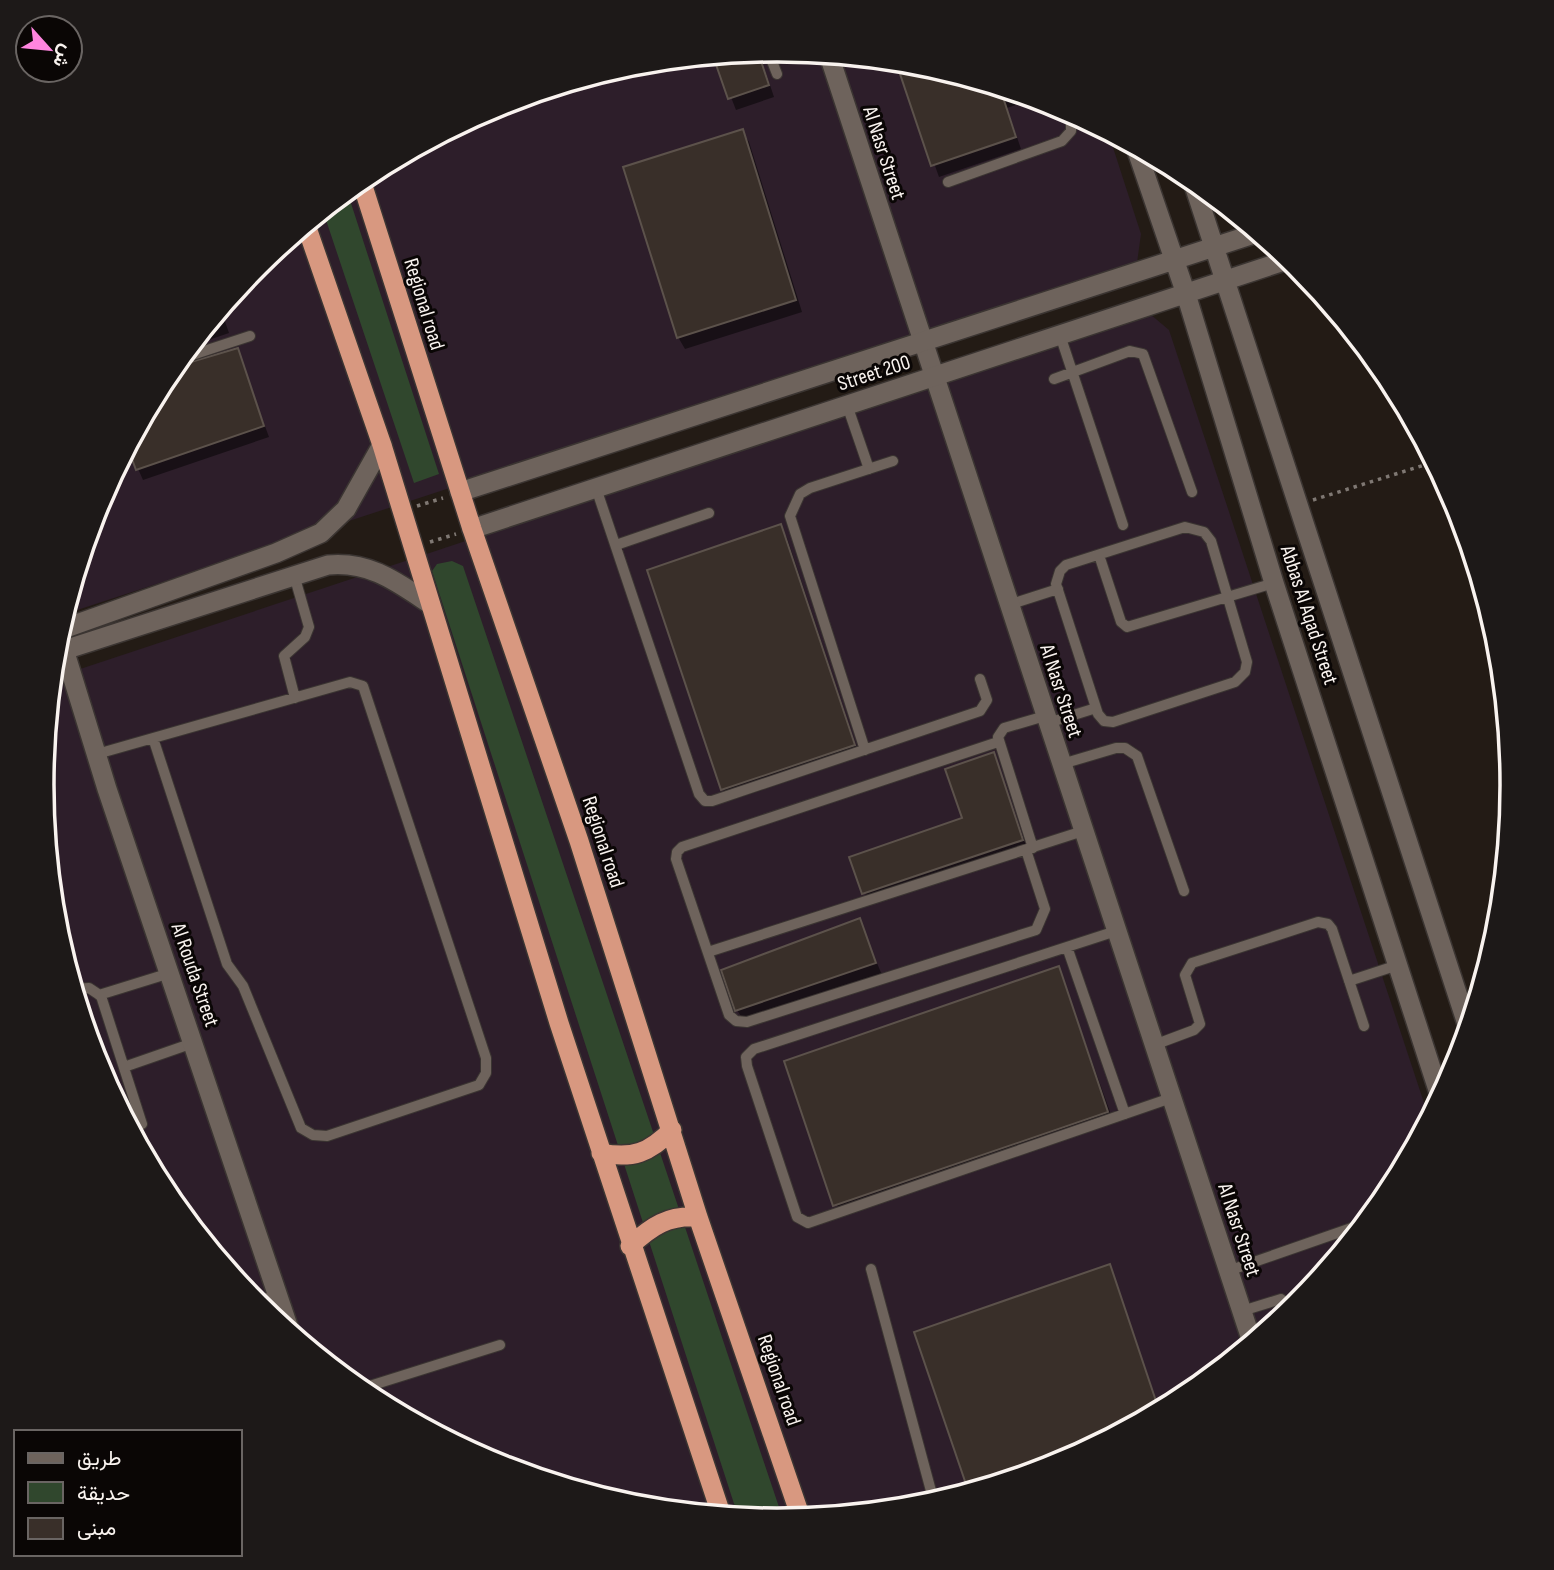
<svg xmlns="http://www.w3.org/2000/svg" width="1554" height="1570" viewBox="0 0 1554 1570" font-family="'Sofia Sans Condensed',Vazirmatn,sans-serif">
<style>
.industrial{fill:#2d1e2a}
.green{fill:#30472d}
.shadow{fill:#0007}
.building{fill:#392f29;stroke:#5c524b;stroke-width:2}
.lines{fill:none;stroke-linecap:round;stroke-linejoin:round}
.service-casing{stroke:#3b3532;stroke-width:12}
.minor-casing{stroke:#3b3532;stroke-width:22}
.tertiary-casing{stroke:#3b3532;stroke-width:22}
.trunk-casing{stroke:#3b3532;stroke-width:22}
.path{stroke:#7f7873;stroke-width:3.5;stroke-dasharray:3.5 5;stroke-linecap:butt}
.service{stroke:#6e635c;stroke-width:10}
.minor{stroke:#6e635c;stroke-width:19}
.tertiary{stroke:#6e635c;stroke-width:19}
.trunk{stroke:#d89880;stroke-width:19}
.labels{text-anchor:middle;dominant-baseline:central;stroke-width:6;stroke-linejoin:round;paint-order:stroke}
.street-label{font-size:21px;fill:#f9f3ef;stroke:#0a0605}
.rim{fill:none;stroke:#f9f3ef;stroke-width:3.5}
</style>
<rect width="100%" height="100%" fill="#231b15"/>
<path class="industrial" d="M777 50 921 64 1059 106 1108 132 1141 234 1137 263 65 614 98 503 166 376 258 265 369 174 496 106 634 64Z
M1150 314 1169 330 1429 1118 1388 1194 1296 1305 1185 1396 1058 1464 920 1506 777 1520 633 1506 495 1464 368 1396 257 1304 166 1193 98 1066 56 928 42 785 53 678Z"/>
<path class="green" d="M347 191 439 474 414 483 323 211Z
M452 561 463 566 783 1519 738 1516 432 571 437 564Z"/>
<path class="shadow" d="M759 52 774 97 736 110 715 56Z
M898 62 921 64 1034 99 1007 108 1021 149 939 177Z
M742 131 749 142 802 312 685 349 678 337Z
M221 310 229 333 191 346Z
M237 350 269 437 143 480 132 455 122 458 166 376 170 371Z
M780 527 787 538 860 757 730 801 723 789Z
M993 754 1028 851 870 905 851 858 964 819Z
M859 920 882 975 744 1021 737 1010Z
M1059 969 1114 1123 841 1217 787 1062Z
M1109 1267 1160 1410 1058 1464 970 1491 917 1333Z"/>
<path class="building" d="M758 52 769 85 728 99 713 56Z
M896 62 921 64 1000 88 1016 137 931 166Z
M743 129 796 300 677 338 623 167Z
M238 348 264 426 136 470 128 448 174 367Z
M781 524 855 745 721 790 647 570Z
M994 752 1023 840 862 894 849 857 962 818 945 769Z
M860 918 876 963 735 1011 721 970Z
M1059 966 1108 1112 833 1206 784 1061Z
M1110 1264 1159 1410 1085 1450 968 1490 914 1332Z"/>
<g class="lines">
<defs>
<path id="service" d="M768 51 777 74
M948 182 1062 141 1071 131V113
M1060 335 1123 525
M180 359 250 336
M1054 379 1130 351 1143 354 1192 492
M847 405 869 469
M116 469H118
M596 488 699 794 705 801H712L980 711 987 700 980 679
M1185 527 1204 532 1211 541 1247 662 1245 672 1235 682 1113 722 1104 721 1098 714 1056 584 1060 571 1066 565Z
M616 545 709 513
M1099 555 1121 622 1127 627 1274 583
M294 575 309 627 305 637 284 656 295 698
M1008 605 1058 589
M1048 723 1096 708
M998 742 682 847 677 852 676 859 729 1015 736 1021 747 1022 1036 930 1045 909 1026 850
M865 750 790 516 800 494 810 488 893 461
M97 754 350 682 363 686 486 1058V1073L479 1085 327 1136 313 1135 301 1128 243 986 227 964 153 738
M1062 764 1116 748H1125L1137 756 1184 891
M1033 848 998 737 1004 728 1045 716
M1116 931 754 1049 746 1057 747 1066 797 1217 808 1223 1171 1098
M1067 947 1125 1114
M708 952 1083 831
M1349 981 1398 965
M74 989 89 988 101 996 142 1124
M99 995 170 973
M1154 1045 1194 1030 1200 1024 1185 975 1192 963 1318 922 1328 924 1332 929 1364 1026
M124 1067 193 1043
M871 1269 934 1502
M1228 1271 1363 1224
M255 1302 278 1295
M1289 1303 1302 1299
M1242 1311 1281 1299 1292 1308
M360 1389 500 1345"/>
<path id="minor" d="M829 55 1252 1342
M59 633 107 789 290 1332"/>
<path id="tertiary" d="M1136 148 1186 294 1274 583 1440 1096
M1192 179 1468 1027
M460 492 1257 233
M472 529 1290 259
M60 630 276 553 321 533 346 509 382 445
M55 653 328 565C370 561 397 582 430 604"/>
<path id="trunk" d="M361 180 472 529 579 841 698 1217 801 1518
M306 225 382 445 559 1023 721 1514
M601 1153C633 1159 649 1153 672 1130
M630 1246C652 1226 668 1215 698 1217"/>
</defs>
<use href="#service" class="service-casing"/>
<use href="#minor" class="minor-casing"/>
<use href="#tertiary" class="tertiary-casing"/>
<use href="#trunk" class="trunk-casing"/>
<path class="path" d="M1313 500 1434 462
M417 506 443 498
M430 542 456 534"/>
<use href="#service" class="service"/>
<use href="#minor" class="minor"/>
<use href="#tertiary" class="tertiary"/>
<use href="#trunk" class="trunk"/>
</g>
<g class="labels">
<g class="street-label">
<text transform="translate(884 153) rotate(72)">Al Nasr Street</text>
<text transform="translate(424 304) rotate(73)">Regional road</text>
<text transform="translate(874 373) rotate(-18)">Street 200</text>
<text transform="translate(1309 615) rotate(72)">Abbas Al Aqad Street</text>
<text transform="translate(1061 691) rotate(72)">Al Nasr Street</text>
<text transform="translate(603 842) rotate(72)">Regional road</text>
<text transform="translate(195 975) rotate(71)">Al Rouda Street</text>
<text transform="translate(1239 1230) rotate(72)">Al Nasr Street</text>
<text transform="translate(779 1380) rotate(71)">Regional road</text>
</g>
</g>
<path d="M0 0H1554V1570H0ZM54 785a723 723 0 1 1 1446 0a723 723 0 1 1-1446 0Z" fill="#1d1918" fill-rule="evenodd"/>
<path class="rim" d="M54 785a723 723 0 1 1 1446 0a723 723 0 1 1-1446 0Z"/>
<rect x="14" y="1430" width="228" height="126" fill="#0a0605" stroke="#6a6563" stroke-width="2"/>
<rect x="28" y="1453" width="35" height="10" fill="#6e635c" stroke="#6a6563" stroke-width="2"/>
<text x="77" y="1465" font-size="21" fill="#f9f3ef">طريق</text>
<rect x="28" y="1482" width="35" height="21" fill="#30472d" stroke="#6a6563" stroke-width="2"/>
<text x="77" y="1500" font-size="21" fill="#f9f3ef">حديقة</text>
<rect x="28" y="1518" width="35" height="21" fill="#392f29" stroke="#6a6563" stroke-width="2"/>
<text x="77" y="1535" font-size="21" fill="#f9f3ef">مبنى</text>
<g transform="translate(49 49) rotate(117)"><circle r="33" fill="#0a0605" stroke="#6a6563" stroke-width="2"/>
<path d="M0-5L12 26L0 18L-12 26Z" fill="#fe85df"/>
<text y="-10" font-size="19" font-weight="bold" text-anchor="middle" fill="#f9f3ef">ش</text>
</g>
</svg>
